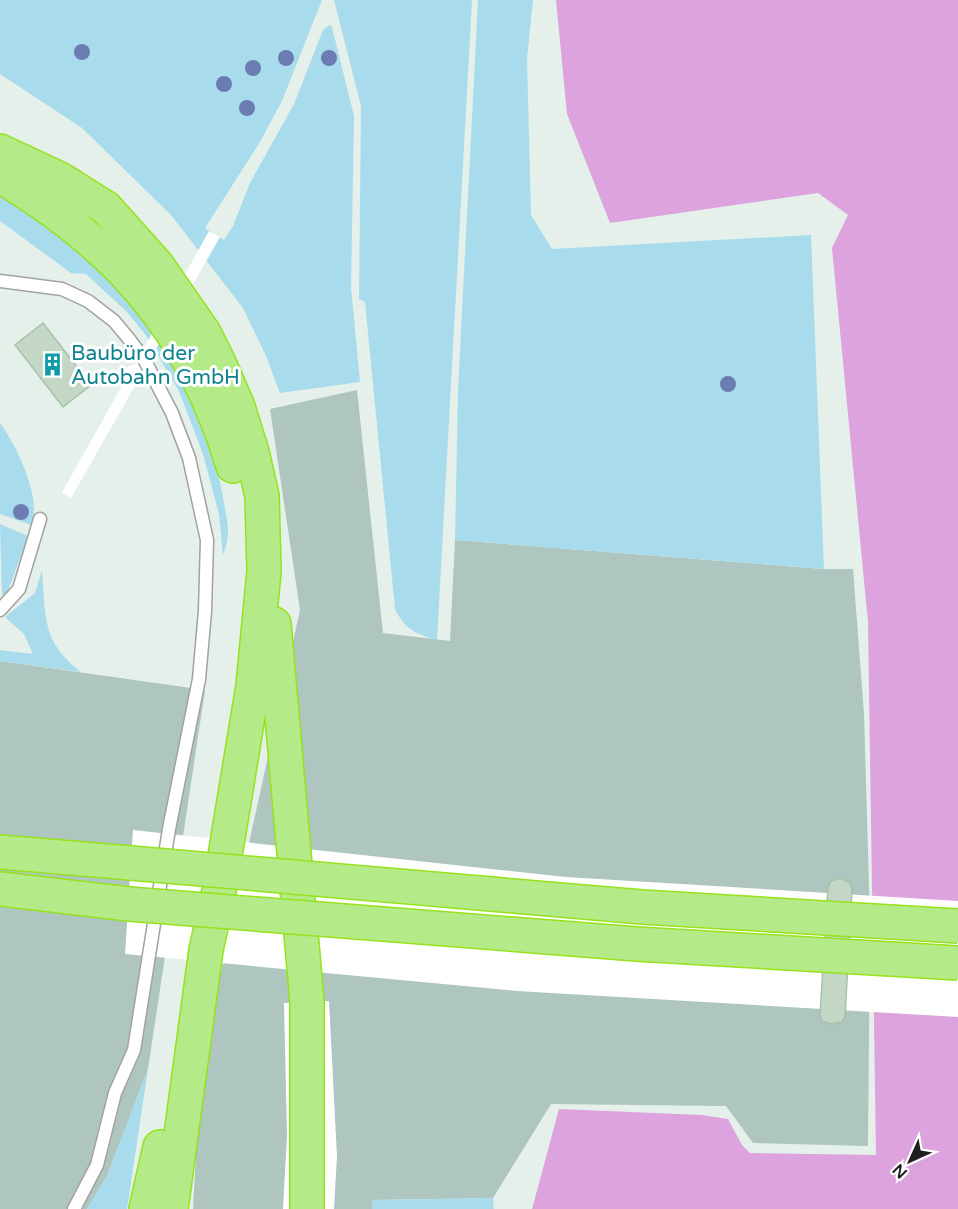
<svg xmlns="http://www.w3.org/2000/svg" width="958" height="1209" viewBox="0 0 958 1209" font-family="'Varela Round',sans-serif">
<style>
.construction{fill:#afc5bf}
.grass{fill:#a8dcec}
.water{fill:#dca3df}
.pier{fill:#fff}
.building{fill:#c4d7c7;stroke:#a6c2aa;stroke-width:1.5}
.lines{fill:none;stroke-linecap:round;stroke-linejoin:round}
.lane-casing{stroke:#a2a2a2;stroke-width:15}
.highway-casing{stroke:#96e21d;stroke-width:36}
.lane{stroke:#fff;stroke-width:12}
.highway{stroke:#b5ea88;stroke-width:33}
.highway-bridge-casing{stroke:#96e21d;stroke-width:36;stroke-linecap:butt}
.highway-bridge{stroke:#b5ea88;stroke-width:33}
.tree{fill:#6a7cb0}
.labels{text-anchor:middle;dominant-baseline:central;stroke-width:6;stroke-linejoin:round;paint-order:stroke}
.culture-label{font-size:21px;fill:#0d838f;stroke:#fff;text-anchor:start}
</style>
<rect width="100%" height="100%" fill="#e4f0e9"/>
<path class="construction" d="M357 390 383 633 450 641 455 540 824 569H853L864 714 870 922 868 1146 753 1143 726 1106 551 1104 493 1198 373 1200 372 1209H193L201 1063 300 610 270 409Z
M0 661 205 690 148 1069 107 1176 87 1209H0Z"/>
<path class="grass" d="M0 0H322L282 101 260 142 205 228 224 240 233 226 250 183 294 104 323 30 329 25 332 27 354 116 351 287 360 382 280 393 266 356 243 308 171 215 82 128 0 74Z
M334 0H472L437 640C418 635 404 629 395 609L365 302 359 299 361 106Z
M478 0H533L527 58 531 215 552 249 811 235 824 569 455 540 458 391Z
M0 191C26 211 71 237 92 260 155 326 207 406 223 497 227 522 232 532 223 555L219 514 203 454 179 391 145 334 127 312 86 274 71 273 0 221Z
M0 423C16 444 43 500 31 525L0 514Z
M0 524 28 536 7 594 2 596Z
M42 570C46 617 41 641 81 672L0 661V650L33 654 24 634 5 617 35 593Z
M148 1069 127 1209H87L107 1176Z
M493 1198 494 1209H372L373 1200Z"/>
<path class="water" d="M556 0H958V1209H532L559 1109 702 1115 728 1119 742 1145 750 1153 876 1155 868 622 832 248 848 215 818 193 610 223 567 114Z"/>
<path class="pier" d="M209 231 220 237 144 370 145 377 136 384 71 498 62 492 126 379 124 371 127 367 135 364Z
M133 830 566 877 958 901V1017L517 991 125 954Z
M329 1001 337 1156 334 1209H283L287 1135 284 1003Z"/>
<path class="building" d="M43 323 91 385 63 407 15 345Z
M840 878 850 883 852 889 845 1017 842 1022 831 1024 822 1021 820 1015 828 887 831 881Z"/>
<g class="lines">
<defs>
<path id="lane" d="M0 281 62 289 88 301 114 321 129 339 144 359 172 413 189 458 207 540 205 611 199 679 169 829 134 1050 115 1093 97 1165 74 1209
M0 610 19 589 40 519"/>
<path id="highway" d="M0 151 60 179 106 208 157 265 204 333 219 363 238 407 252 452 262 496 264 571 253 686 220 886 206 950 171 1209
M0 176C120 248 192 330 233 466
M274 624 307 1002V1209
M0 852 131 863
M0 889 129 904
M146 1209 160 1147"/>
</defs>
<use href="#lane" class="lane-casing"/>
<use href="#highway" class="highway-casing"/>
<use href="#lane" class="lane"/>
<use href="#highway" class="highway"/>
<defs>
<path id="highway-bridge" d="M131 863 642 907 958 926
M129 904 637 944 958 963"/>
</defs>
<use href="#highway-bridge" class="highway-bridge-casing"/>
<use href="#highway-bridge" class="highway-bridge"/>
</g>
<g class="tree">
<circle cx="82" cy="52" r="8"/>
<circle cx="286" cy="58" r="8"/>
<circle cx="329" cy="58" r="8"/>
<circle cx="253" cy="68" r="8"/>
<circle cx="224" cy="84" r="8"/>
<circle cx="247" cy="108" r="8"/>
<circle cx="728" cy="384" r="8"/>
<circle cx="21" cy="512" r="8"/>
</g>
<defs>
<symbol id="building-bare" viewBox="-9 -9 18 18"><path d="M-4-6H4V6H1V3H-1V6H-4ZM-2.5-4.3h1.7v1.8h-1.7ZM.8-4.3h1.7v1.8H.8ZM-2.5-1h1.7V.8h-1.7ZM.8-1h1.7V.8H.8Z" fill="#0f9aa8" stroke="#fff" stroke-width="2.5" paint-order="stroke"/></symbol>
</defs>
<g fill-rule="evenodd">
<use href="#building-bare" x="36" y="348" width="33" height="33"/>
</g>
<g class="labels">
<g class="culture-label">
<text x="71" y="353">Baubüro der<tspan x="71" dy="24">Autobahn GmbH</tspan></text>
</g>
</g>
<g transform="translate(910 1161) rotate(225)" stroke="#ffffff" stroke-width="4.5" paint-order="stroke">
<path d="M0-4.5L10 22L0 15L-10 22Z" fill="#1e1e1e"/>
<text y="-9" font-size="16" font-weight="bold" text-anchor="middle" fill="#1e1e1e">N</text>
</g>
</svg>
